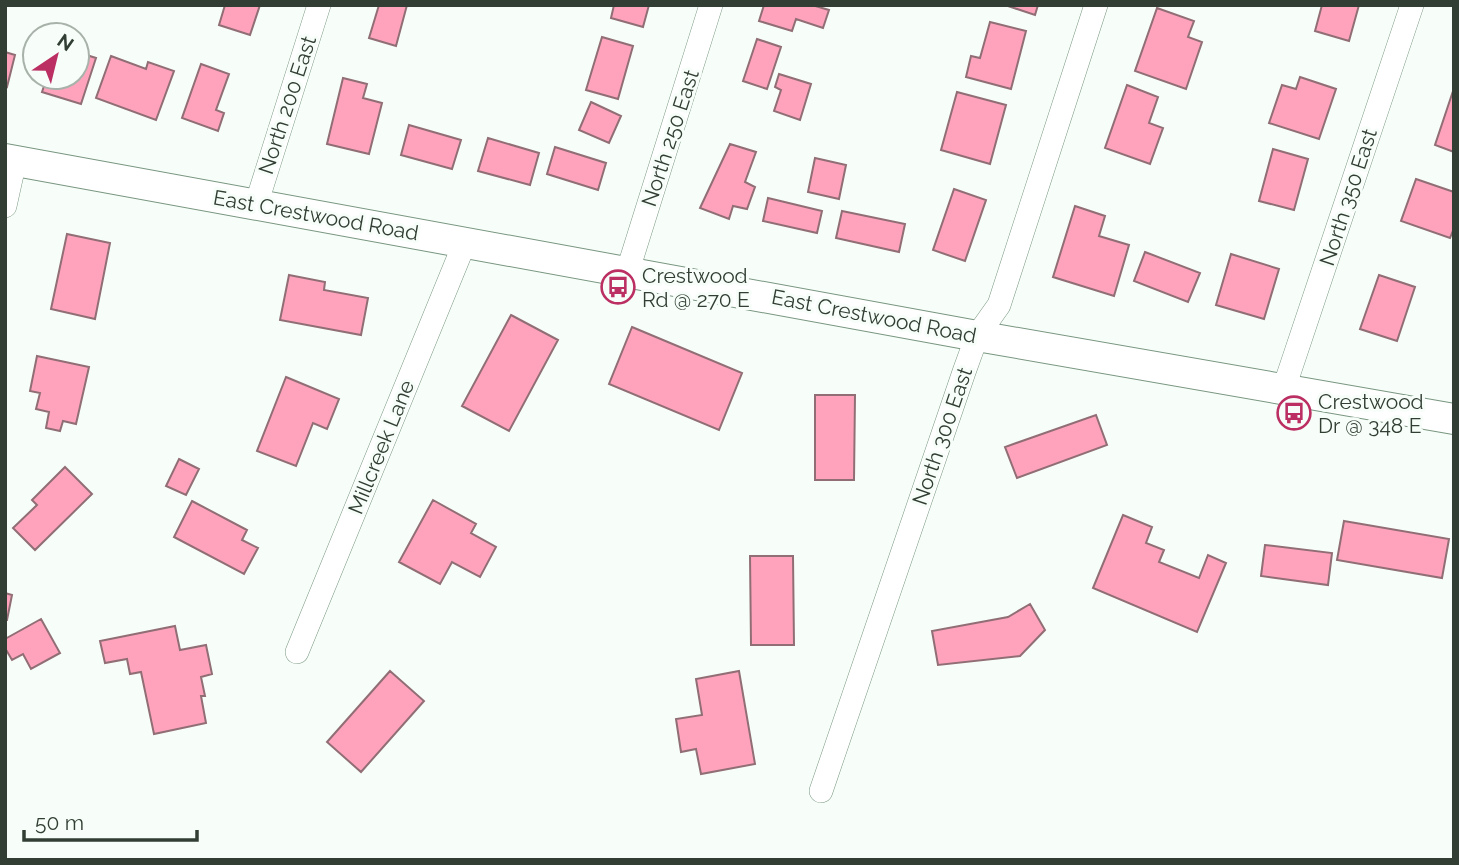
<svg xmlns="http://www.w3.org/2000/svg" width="1459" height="865" viewBox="0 0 1459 865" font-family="Raleway,sans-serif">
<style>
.building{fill:#fea3bb;stroke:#916e76;stroke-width:2}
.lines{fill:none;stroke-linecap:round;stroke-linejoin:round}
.minor-casing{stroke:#799680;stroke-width:24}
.tertiary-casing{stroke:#799680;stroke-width:32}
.minor{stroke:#fff;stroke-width:23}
.tertiary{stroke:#fff;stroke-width:30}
.labels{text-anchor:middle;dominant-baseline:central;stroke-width:6;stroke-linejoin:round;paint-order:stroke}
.street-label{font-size:21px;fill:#323e34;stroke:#f7fef9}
.poi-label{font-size:21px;fill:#323e34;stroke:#f7fef9;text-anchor:start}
</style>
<rect width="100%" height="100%" fill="#f7fef9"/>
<path class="building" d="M225 5H260L250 35 219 25Z
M379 5H407L396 46 369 38Z
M614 5H649L643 27 611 18Z
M764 5H812L829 10 823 28 796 19 792 31 759 21Z
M1005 5H1038L1035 15Z
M1322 5H1359L1349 41 1315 31Z
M1157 8 1194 21 1188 37 1202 42 1186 89 1135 71Z
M990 22 1026 31 1011 89 966 77 971 56 980 58Z
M602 37 633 46 618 99 586 90Z
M757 39 781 47 767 89 743 81Z
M5 52 15 55 7 87 5 86Z
M77 52 96 58 81 104 42 92 47 77H77Z
M111 56 146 69 148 62 174 71 156 120 96 98Z
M201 64 229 74 216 110 224 113 218 131 182 118Z
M779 74 811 84 800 120 774 111 781 90 775 87Z
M1300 77 1336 89 1319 139 1269 123 1282 85 1296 89Z
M343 78 367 84 363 98 382 103 369 154 327 144Z
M1127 85 1158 97 1149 123 1163 128 1150 164 1105 148Z
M1453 91 1454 92V152L1435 145Z
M957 92 1006 105 990 164 941 150Z
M591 102 621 116 609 143 579 130Z
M409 125 461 140 452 169 401 155Z
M488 138 539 153 530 185 478 171Z
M730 144 756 152 745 182 755 187 747 209 733 206 729 219 700 208Z
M555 147 606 163 598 190 547 174Z
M1273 149 1308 159 1294 210 1259 201Z
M815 158 846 165 839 199 808 192Z
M1416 179 1454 192V228L1450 238 1401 221Z
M954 189 986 200 965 261 933 250Z
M768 198 822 211 817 233 763 221Z
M1075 206 1105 216 1099 236 1129 245 1114 296 1053 277Z
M842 211 905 224 899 252 836 238Z
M67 234 110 243 95 319 51 309Z
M1145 252 1200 273 1188 302 1134 281Z
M1231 254 1279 269 1264 319 1216 305Z
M289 275 325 282 324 290 368 298 361 335 280 320Z
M1379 275 1415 287 1397 341 1360 329Z
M511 315 558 340 509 431 462 406Z
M632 327 742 373 719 430 609 384Z
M37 356 89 367 76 424 63 421 60 431 46 428 49 412 36 409 40 393 30 391Z
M286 377 339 399 327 429 313 423 296 466 257 451Z
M815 395H855L854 480H815Z
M1096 415 1107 445 1017 478 1005 447Z
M179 459 199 469 186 495 166 486Z
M65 467 92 494 35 550 13 528 37 505 32 500Z
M433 500 476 524 471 533 496 547 480 577 452 562 440 584 399 562Z
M192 501 247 530 242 540 258 548 244 574 174 537Z
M1123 515 1152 527 1146 543 1164 550 1159 562 1199 578 1208 555 1226 563 1197 632 1093 588Z
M1344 521 1449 539 1442 578 1337 560Z
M1265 545 1332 553 1328 585 1261 576Z
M750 556H793L794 645H751Z
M5 593 12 595 7 620H5Z
M1030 604 1045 630 1020 656 938 665 932 631 1008 617Z
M41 619 60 653 31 669 23 654 12 660 5 648V639Z
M175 626 180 650 206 645 212 674 201 677 205 696H201L206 723 154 734 141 672 130 674 127 659 105 663 100 641Z
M390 671 424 701 361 772 327 742Z
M739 671 755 764 701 774 696 749 681 752 676 719 702 715 696 679Z"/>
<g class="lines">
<defs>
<path id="minor" d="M256 205 319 5
M5 206 15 161
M628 270 711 5
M1284 388 1412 5
M297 652 465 242
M821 791 964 372 977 336 999 305 1096 5"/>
<path id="tertiary" d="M5 159 977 336 1454 419"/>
</defs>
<use href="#minor" class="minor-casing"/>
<use href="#tertiary" class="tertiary-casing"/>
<use href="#minor" class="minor"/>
<use href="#tertiary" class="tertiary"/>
</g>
<defs>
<symbol id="bus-ring" viewBox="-11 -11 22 22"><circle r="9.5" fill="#f7fef9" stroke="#bb2f63" stroke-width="1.5"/><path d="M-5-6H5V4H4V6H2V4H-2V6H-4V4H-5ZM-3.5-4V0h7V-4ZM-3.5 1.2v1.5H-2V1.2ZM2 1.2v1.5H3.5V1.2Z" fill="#bb2f63"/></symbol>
</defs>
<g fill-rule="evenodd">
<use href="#bus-ring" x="599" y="268" width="38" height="38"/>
<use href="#bus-ring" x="1275" y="394" width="38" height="38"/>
</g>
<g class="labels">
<g class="street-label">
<text transform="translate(287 105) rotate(-72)">North 200 East</text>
<text transform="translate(670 138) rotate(-72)">North 250 East</text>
<text transform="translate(1348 197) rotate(-72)">North 350 East</text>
<text transform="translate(316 215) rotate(10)">East Crestwood Road</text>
<text transform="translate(874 316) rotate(11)">East Crestwood Road</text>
<text transform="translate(942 436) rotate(-71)">North 300 East</text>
<text transform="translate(381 447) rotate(-68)">Millcreek Lane</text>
</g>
<g class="poi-label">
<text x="642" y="275">Crestwood<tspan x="642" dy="24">Rd @ 270 E</tspan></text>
<text x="1318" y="401">Crestwood<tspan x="1318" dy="24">Dr @ 348 E</tspan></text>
</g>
</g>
<rect width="1459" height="865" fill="none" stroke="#323e34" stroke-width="14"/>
<g transform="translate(56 56) rotate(35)"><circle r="33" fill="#f7fef9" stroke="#a8b1aa" stroke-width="2"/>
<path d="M0-5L12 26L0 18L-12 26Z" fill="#bb2f63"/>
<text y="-10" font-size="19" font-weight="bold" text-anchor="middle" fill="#323e34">N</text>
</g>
<path d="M24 830v10h173v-10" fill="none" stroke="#323e34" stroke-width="3.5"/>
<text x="35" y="830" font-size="21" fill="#323e34" stroke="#f7fef9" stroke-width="5" paint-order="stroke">50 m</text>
</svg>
